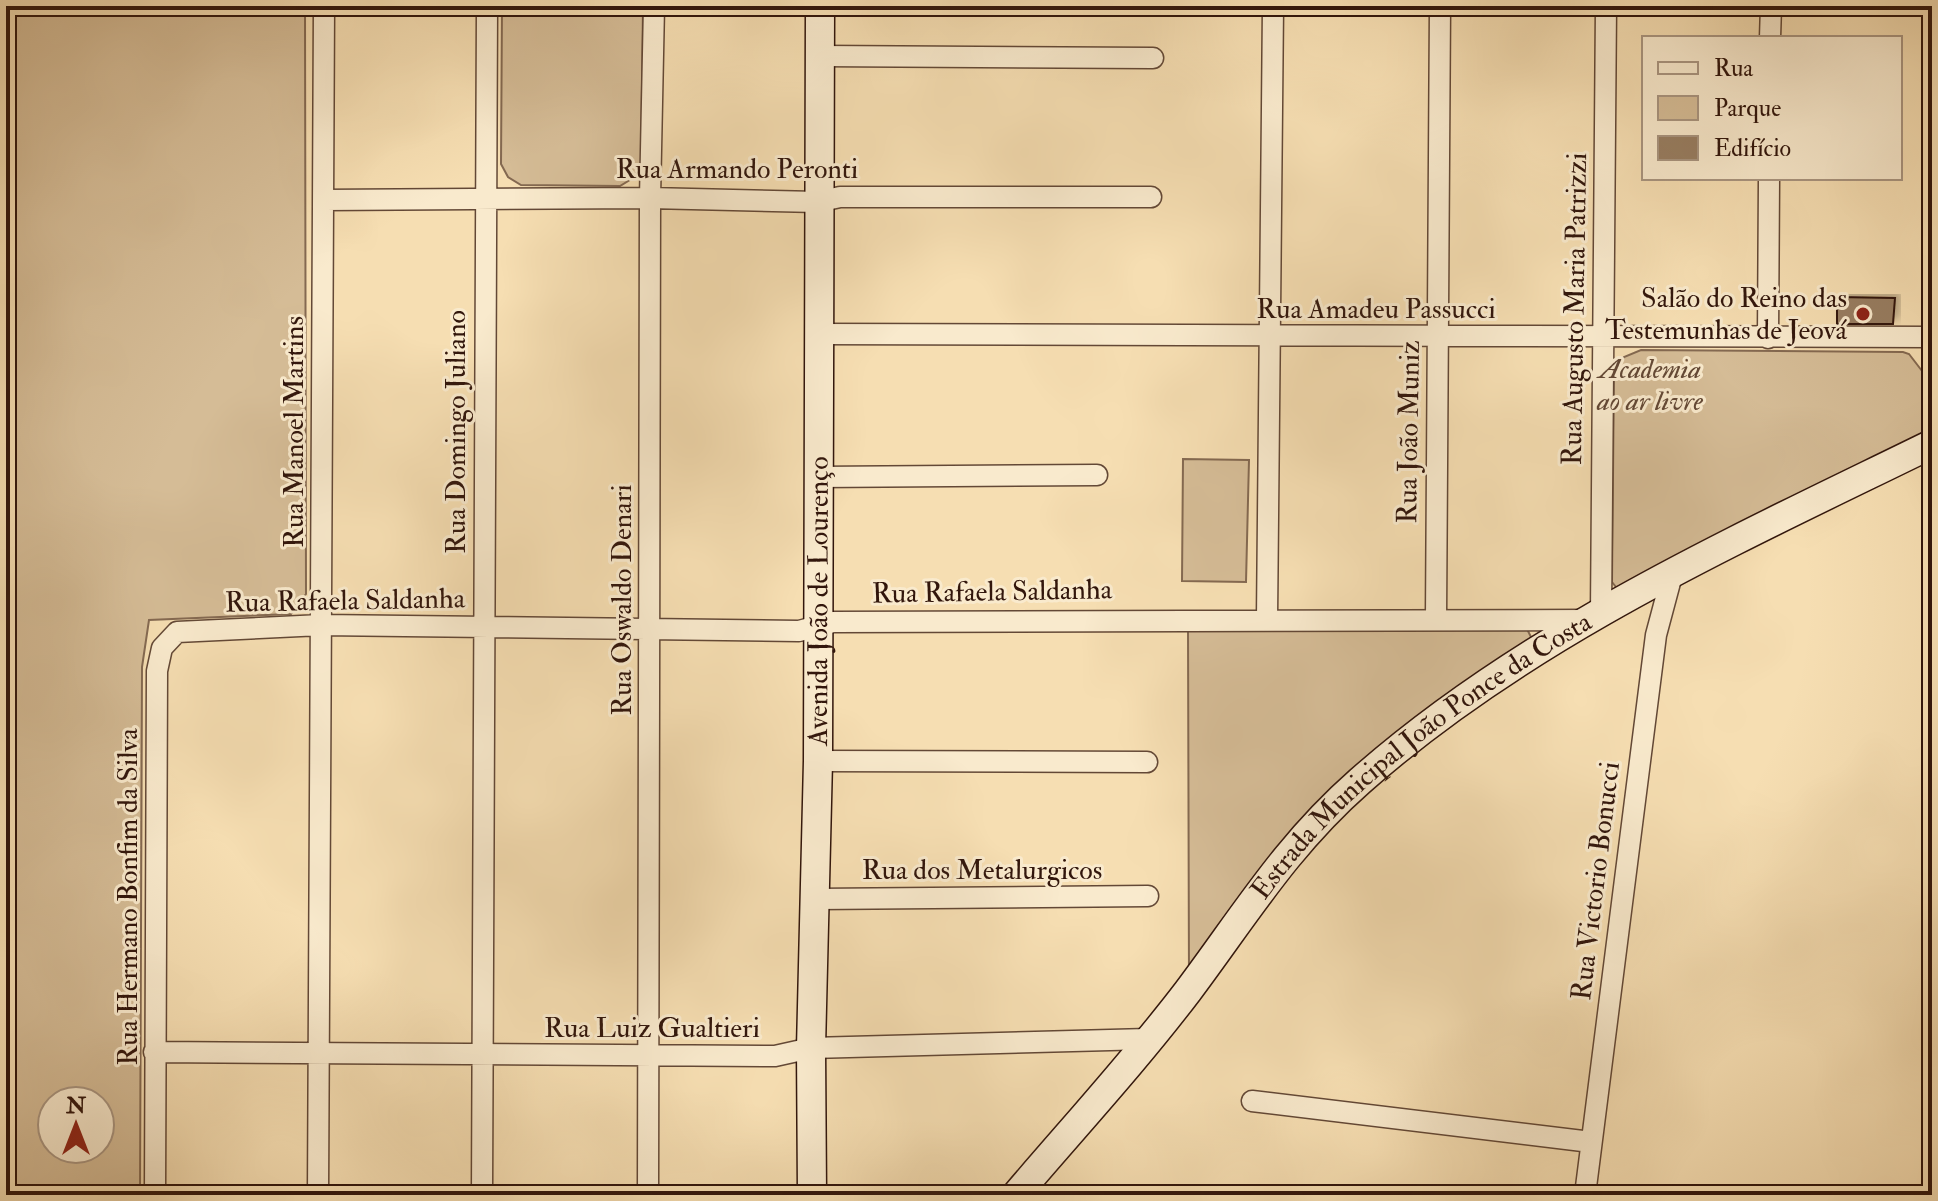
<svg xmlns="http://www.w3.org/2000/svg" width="1938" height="1201" viewBox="0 0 1938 1201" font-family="'IM FELL Double Pica',serif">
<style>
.green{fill:#d5bc96;stroke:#846951;stroke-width:2;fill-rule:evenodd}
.building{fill:#987e62;stroke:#32160c;stroke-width:2;filter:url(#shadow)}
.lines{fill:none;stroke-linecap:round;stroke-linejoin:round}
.street-casing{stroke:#634836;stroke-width:23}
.secondary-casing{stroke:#32160c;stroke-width:31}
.street{stroke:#f9eacd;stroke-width:20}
.secondary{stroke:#f9eacd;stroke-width:28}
.poi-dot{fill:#8f2418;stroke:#f9eacd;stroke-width:3}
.labels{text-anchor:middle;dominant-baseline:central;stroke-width:6;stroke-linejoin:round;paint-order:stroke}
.street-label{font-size:28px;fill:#32160c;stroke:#f9eacd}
.poi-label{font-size:28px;fill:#32160c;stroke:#f9eacd;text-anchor:end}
.park-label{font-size:28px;font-style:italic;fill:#634835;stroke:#f9eacd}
</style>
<defs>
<filter id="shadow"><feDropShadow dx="5.5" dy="-5.5" stdDeviation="4" flood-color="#0004"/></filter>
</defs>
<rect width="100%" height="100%" fill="#f6deb2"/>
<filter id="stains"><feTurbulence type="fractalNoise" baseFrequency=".0025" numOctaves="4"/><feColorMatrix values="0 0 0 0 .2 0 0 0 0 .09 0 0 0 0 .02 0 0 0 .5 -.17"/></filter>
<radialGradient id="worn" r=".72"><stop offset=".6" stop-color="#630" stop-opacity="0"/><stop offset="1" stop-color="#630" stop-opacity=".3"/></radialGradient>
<path class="green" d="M6 6H305L306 594 291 614 149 620 142 667 140 1195H6ZM100 1101V1149H52V1101Z
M502 6H643L641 165 633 178 620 186 521 185 508 177 501 164Z
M1641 350 1903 352 1909 354 1932 384V434L1623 588 1616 587 1612 582 1614 368 1624 357Z
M1183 459 1249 460 1246 582 1182 581Z
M1188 627 1527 629 1533 641 1408 734 1189 983Z"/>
<path class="building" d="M1837 297 1895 298 1893 324H1837Z"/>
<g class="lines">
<defs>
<path id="street" d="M1770 38 1771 6
M820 56 1153 58
M324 200 650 198 817 202 840 197H1151
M819 334 1932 337
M1768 338 1769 178
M818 477 1097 475
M1601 613 1606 6
M1267 619 1273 6
M1436 619 1440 6
M818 761 1147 762
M817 899 1148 896
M154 1052 775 1056 811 1048 1148 1039
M1252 1101 1591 1142
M155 1195 157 671 162 648 177 632 321 625 799 631 833 622 1588 620
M318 1195 324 6
M482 1195 487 6
M648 1195 650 198 654 6
M1585 1195 1656 635 1672 575"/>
<g id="secondary">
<path id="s1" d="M812 1195 811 1048 818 761 820 6"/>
<path id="s2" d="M1016 1195C1073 1128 1134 1062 1188 991 1245 915 1286 846 1360 781 1526 634 1734 541 1932 444"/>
</g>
</defs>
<use href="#street" class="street-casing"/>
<use href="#secondary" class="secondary-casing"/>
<use href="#street" class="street"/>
<use href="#secondary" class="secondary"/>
</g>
<circle class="poi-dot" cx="1863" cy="314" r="8"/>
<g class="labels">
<g class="street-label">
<text x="737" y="169">Rua Armando Peronti</text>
<text x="1376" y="309">Rua Amadeu Passucci</text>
<text transform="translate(1575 309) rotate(-89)">Rua Augusto Maria Patrizzi</text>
<text transform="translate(294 432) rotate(-90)">Rua Manoel Martins</text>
<text transform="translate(456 432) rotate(-90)">Rua Domingo Juliano</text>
<text transform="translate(1409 432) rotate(-89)">Rua João Muniz</text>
<text transform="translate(992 592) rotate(-1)">Rua Rafaela Saldanha</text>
<text transform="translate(622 600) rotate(-90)">Rua Oswaldo Denari</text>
<text transform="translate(345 601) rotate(-1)">Rua Rafaela Saldanha</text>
<text stroke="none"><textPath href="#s1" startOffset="594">Avenida João de Lourenço</textPath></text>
<text stroke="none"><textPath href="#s2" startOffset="602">Estrada Municipal João Ponce da Costa</textPath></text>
<text x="982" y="870">Rua dos Metalurgicos</text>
<text transform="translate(1596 881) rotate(-83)">Rua Victorio Bonucci</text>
<text transform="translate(128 897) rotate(-90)">Rua Hermano Bonfim da Silva</text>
<text x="652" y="1028">Rua Luiz Gualtieri</text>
</g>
<g class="poi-label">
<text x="1847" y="298">Salão do Reino das<tspan x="1847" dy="32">Testemunhas de Jeová</tspan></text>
</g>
<g class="park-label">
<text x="1650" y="369">Academia<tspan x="1650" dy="32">ao ar livre</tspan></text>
</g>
</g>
<rect width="1938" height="1201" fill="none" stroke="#f6deb2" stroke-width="32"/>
<rect x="8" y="8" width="1922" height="1185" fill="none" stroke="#32160c" stroke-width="4"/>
<rect x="16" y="16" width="1906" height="1169" fill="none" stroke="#32160c" stroke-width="2"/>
<rect x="1642" y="36" width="260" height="144" fill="#f9eacd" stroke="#a99580" stroke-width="2"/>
<rect x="1658" y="62" width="40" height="12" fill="#f9eacd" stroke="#a99580" stroke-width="2"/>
<text x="1714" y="76" font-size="24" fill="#32160c">Rua</text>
<rect x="1658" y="96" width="40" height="24" fill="#d5bc96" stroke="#a99580" stroke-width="2"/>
<text x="1714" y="116" font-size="24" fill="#32160c">Parque</text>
<rect x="1658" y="136" width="40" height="24" fill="#987e62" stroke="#a99580" stroke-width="2"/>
<text x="1714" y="156" font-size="24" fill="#32160c">Edifício</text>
<g transform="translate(76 1125)"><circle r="38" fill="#f9eacd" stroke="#a99580" stroke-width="2"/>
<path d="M0-6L14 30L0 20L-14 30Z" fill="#8f2418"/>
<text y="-12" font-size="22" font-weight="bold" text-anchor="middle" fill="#32160c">N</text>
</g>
<rect width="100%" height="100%" filter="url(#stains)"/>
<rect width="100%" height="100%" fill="url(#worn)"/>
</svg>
